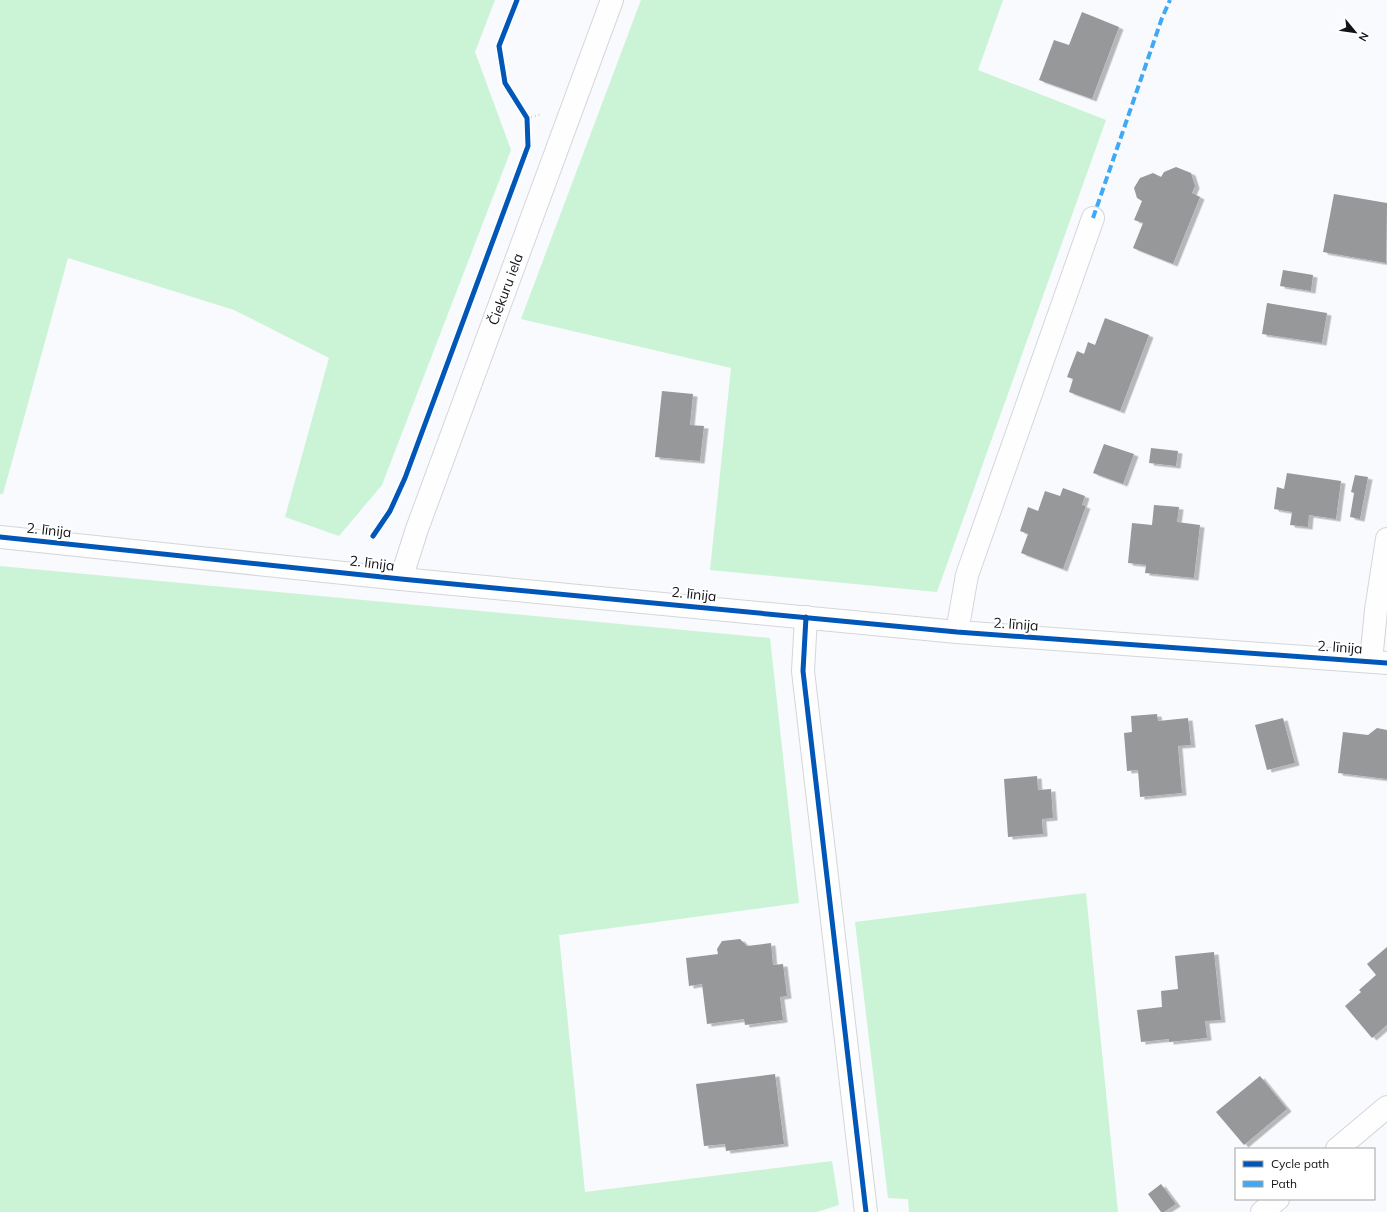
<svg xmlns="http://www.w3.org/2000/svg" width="1387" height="1212" viewBox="0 0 1387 1212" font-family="Mulish,sans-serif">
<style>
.green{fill:#cbf3d6}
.building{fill:#96989a;filter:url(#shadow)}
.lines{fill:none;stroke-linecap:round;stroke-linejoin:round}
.street-casing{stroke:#d4d6d9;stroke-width:24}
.path{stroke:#d4d5d5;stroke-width:2.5;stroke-dasharray:1 3;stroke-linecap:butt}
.street{stroke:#fefeff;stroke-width:22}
.quiet{stroke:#3fa9f5;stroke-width:4;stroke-dasharray:8 4;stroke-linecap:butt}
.cycleway-casing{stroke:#fff;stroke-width:8}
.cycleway{stroke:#0057b8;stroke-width:5}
.labels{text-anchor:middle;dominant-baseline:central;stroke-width:4;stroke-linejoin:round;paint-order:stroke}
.street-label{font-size:14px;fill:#121316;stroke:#fff}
</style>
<defs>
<filter id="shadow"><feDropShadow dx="4.5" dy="2.5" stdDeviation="0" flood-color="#0004"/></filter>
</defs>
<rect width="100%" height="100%" fill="#f8fafd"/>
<path class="green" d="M0 0H495L475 52 511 150 382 485 339 536 285 517 329 358 234 310 68 258 3 494H0Z
M641 0H1003L978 70 1106 120 937 592 710 570 731 368 521 319Z
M0 566 770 638 799 903 559 935 585 1192 832 1161 839 1205 817 1212H0Z
M1086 893 1118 1212H909L908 1199 888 1198 855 922Z"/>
<path class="building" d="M1082 12 1119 27 1092 99 1039 80 1054 40 1069 45Z
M1176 167 1191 173 1195 186 1192 193 1200 197 1173 264 1133 248 1143 223 1134 220 1142 201 1137 198 1134 188 1140 178 1153 173 1161 177 1164 172Z
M1334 194 1387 203 1386 263 1323 252Z
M1283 270 1313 275 1311 291 1280 286Z
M1267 303 1327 313 1322 343 1262 334Z
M1105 318 1149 335 1120 411 1069 392 1073 379 1067 377 1077 351 1084 354 1088 342 1095 345Z
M662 391 693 394 690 425 704 426 700 461 655 457Z
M1104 444 1134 454 1123 484 1093 473Z
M1151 448 1178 451 1176 466 1149 463Z
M1287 473 1341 481 1336 519 1309 515 1308 527 1290 525 1292 512 1274 509 1277 487 1284 489Z
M1355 475 1368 477 1360 519 1350 517 1354 493 1351 492Z
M1063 488 1085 496 1082 505 1086 506 1063 569 1021 553 1028 534 1020 531 1028 507 1038 511 1045 491 1060 496Z
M1154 505 1179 507 1177 522 1200 525 1194 578 1145 573 1146 565 1128 563 1132 523 1152 525Z
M1157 714 1158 721 1188 718 1191 745 1178 746 1182 793 1140 797 1138 770 1127 771 1124 733 1132 732 1131 716Z
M1283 718 1295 763 1267 770 1255 725Z
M1377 728 1387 730V779L1338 773 1343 732 1368 735Z
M1037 776 1038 790 1051 789 1053 818 1042 819 1043 834 1008 837 1004 779Z
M740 939 747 946 771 943 773 965 783 964 787 996 780 997 783 1020 745 1025 744 1019 707 1024 702 984 689 986 686 958 718 954 717 949 722 941Z
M1387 947V1025L1372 1038 1345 1006 1361 992 1359 990 1376 975 1367 964Z
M1214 952 1221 1020 1205 1021 1207 1038 1169 1042V1039L1141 1042 1137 1010 1162 1007 1161 991 1178 989 1175 956Z
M775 1074 784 1144 726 1151 725 1144 704 1146 696 1084Z
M1260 1076 1287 1109 1244 1145 1216 1112Z
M1161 1184 1176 1204 1164 1212H1161L1148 1194Z"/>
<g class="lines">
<defs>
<g id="street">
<path d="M0 537 401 579 957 632 1387 663"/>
<path id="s1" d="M401 579 417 529 612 0"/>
<path d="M806 617 803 671 866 1212"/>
<path d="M957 632 967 575 1093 218"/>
<path d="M1371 661 1376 610 1387 539"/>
<path d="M1337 1149 1387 1107"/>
<path d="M1262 1212 1278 1199"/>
</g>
</defs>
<use href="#street" class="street-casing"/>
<path class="path" d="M527 118 542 114"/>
<use href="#street" class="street"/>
<path class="quiet" d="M1093 218 1162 18 1170 0"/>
<defs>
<path id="cycleway" d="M373 536 390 511 405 478 528 146 527 118 505 83 499 46 517 0
M0 537 401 579 957 632 1387 663
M806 617 803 671 866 1212"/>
</defs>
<use href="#cycleway" class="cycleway-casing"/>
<use href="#cycleway" class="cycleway"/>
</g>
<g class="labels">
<g class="street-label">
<text stroke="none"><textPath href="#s1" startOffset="308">Čiekuru iela</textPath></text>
<text transform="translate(49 530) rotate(6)">2. līnija</text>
<text transform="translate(372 563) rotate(7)">2. līnija</text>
<text transform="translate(694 594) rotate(6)">2. līnija</text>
<text transform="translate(1016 624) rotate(4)">2. līnija</text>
<text transform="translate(1340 647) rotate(4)">2. līnija</text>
</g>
</g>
<rect x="1235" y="1148" width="140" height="52" fill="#ffffff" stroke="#a0a1a2"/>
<rect x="1243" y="1161" width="20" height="6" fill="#0057b8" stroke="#a0a1a2"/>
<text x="1271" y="1168" font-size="12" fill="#121316">Cycle path</text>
<rect x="1243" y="1181" width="20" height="6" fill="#3fa9f5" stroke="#a0a1a2"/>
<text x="1271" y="1188" font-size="12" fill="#121316">Path</text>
<g transform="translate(1355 32) rotate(119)" stroke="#ffffff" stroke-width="3" paint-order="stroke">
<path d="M0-3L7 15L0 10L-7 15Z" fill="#121316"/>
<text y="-6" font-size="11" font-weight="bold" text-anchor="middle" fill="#121316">N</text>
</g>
</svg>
